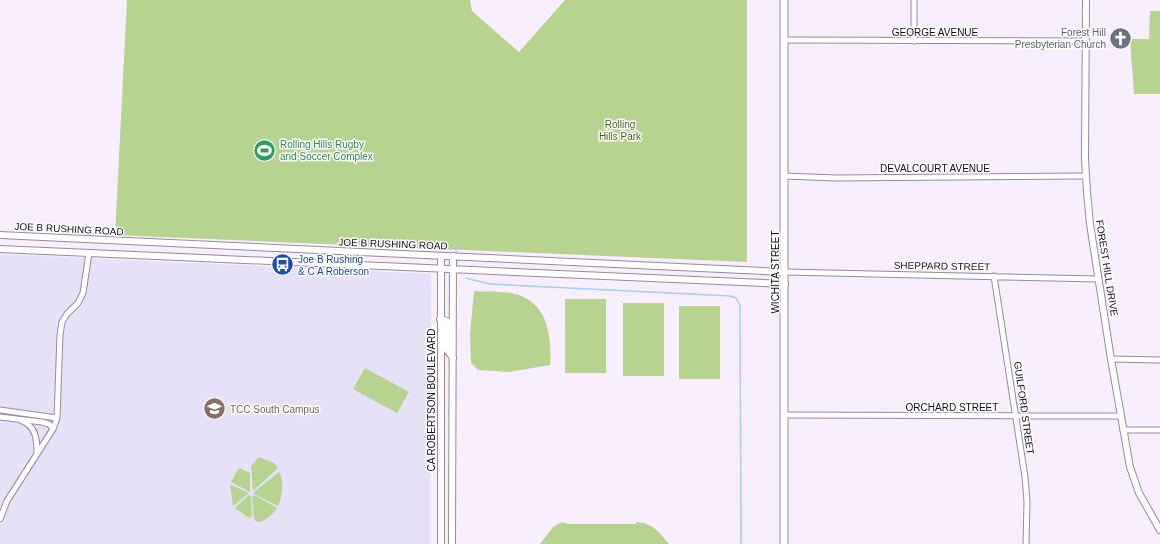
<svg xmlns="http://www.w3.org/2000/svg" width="1160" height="544" viewBox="0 0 1160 544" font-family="Helvetica,sans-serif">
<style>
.education{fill:#e6e1f6}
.green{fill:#b7d390}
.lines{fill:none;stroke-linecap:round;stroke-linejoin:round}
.stream{stroke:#a5d0fb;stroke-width:1.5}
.minor-casing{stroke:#9888a1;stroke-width:7}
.tertiary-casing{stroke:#9888a1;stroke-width:8}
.secondary-casing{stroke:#9888a1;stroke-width:9}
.minor{stroke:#fff;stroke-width:5}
.tertiary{stroke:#fff;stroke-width:6}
.secondary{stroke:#fff;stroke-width:7}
.labels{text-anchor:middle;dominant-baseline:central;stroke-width:3;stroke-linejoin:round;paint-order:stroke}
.street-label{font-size:10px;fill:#110c15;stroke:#fff}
.worship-label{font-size:10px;fill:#5b616d;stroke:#fff;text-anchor:end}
.park-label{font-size:10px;fill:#485f20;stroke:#fff}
.leisure-label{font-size:10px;fill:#27864d;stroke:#fff;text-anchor:start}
.transit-label{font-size:10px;fill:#164399;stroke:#fff;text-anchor:start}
.education-label{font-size:10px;fill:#785e54;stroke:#fff;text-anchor:start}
</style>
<rect width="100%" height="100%" fill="#f8eefe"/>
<path class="education" d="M0 254 431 274 430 544H0Z"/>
<path class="green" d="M127 0H470L472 11 519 52 565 0H747V262L115 235Z
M1150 11H1160V94H1134L1130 39H1149Z
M474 291C486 292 499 291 511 293 547 300 552 333 550 365L509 372 478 370 471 363 470 334Z
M565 299H606V373H565Z
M623 303H664V376H623Z
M679 306H720V379H679Z
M365 368 409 392 397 413 353 389Z
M259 457 274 463 278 468 253 491 251 466Z
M239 468 250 473V492L231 482Z
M279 472C285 482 282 496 278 506L254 494V492Z
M231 485 249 493 233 506 230 486Z
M249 495 251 496 252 516 249 518 235 508Z
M254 495 277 508C272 515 266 521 257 522L254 519 252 496Z
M562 522 568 524H636V522C653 523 659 532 669 544H540L553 527Z"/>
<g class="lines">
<path class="stream" d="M456 253 457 245
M466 278 490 284 730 296 736 298 740 305 741 544"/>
<defs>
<path id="minor" d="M784 40 1086 41
M914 41V0
M784 176 836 178 1086 176
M785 272 1099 279
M994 276 1025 477 1027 502 1026 544
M1111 359 1160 360
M0 410 57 418
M784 415 1120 416
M0 417 42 422 49 424 53 429
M22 421C36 426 37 440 37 453
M1123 430H1160
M0 519 7 501 53 429 57 418 60 335 62 322 67 314 78 303 83 293 89 253"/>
<path id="tertiary" d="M1086 0 1085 159 1087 192 1090 224 1111 359 1130 467 1139 493 1160 530
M0 235 785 272
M0 249 785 284
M440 319 447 321V350L453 358
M441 544V256
M452 544 453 256"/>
<path id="secondary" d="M784 544V0"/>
</defs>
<use href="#minor" class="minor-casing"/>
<use href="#tertiary" class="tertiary-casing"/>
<use href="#secondary" class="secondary-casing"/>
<use href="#minor" class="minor"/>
<use href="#tertiary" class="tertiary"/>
<use href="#secondary" class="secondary"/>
</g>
<defs>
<symbol id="church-disc" viewBox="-11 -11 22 22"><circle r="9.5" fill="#6b7280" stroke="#fff"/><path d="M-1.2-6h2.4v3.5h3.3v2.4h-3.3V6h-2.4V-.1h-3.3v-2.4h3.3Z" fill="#fff"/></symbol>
<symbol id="stadium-disc" viewBox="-11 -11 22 22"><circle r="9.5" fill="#2e9e5b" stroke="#fff"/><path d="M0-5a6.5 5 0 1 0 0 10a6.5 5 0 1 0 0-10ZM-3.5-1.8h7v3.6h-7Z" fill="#fff"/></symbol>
<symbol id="bus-disc" viewBox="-11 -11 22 22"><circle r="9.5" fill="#1a4fb4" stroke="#fff"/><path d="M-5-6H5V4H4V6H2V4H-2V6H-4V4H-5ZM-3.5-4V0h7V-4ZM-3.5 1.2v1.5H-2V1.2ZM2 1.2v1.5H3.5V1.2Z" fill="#fff"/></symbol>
<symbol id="university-disc" viewBox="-11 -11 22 22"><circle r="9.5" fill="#8d6e63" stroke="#fff"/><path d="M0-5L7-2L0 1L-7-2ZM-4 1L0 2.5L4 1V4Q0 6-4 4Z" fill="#fff"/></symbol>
</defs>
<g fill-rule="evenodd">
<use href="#church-disc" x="1108" y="26" width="25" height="25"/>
<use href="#stadium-disc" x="252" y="138" width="25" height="25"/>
<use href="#bus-disc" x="270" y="252" width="25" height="25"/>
<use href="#university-disc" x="202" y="396" width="25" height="25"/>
</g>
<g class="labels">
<g class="street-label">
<text x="935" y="32">GEORGE AVENUE</text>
<text x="935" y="168">DEVALCOURT AVENUE</text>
<text transform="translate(69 229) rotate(3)">JOE B RUSHING ROAD</text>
<text transform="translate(393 244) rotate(2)">JOE B RUSHING ROAD</text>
<text transform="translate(942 266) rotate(1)">SHEPPARD STREET</text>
<text transform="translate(1107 268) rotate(81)">FOREST HILL DRIVE</text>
<text transform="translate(775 272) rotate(-90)">WICHITA STREET</text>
<text transform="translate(431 400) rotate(-90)">CA ROBERTSON BOULEVARD</text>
<text x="952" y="407">ORCHARD STREET</text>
<text transform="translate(1024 408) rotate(82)">GUILFORD STREET</text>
</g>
<g class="worship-label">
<text x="1106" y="32">Forest Hill<tspan x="1106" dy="12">Presbyterian Church</tspan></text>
</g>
<g class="park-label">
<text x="620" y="124">Rolling<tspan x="620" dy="12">Hills Park</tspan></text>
</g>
<g class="leisure-label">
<text x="280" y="144">Rolling Hills Rugby<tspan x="280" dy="12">and Soccer Complex</tspan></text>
</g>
<g class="transit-label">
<text x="298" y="259">Joe B Rushing<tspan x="298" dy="12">&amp; C A Roberson</tspan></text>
</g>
<g class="education-label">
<text x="230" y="409">TCC South Campus</text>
</g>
</g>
</svg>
